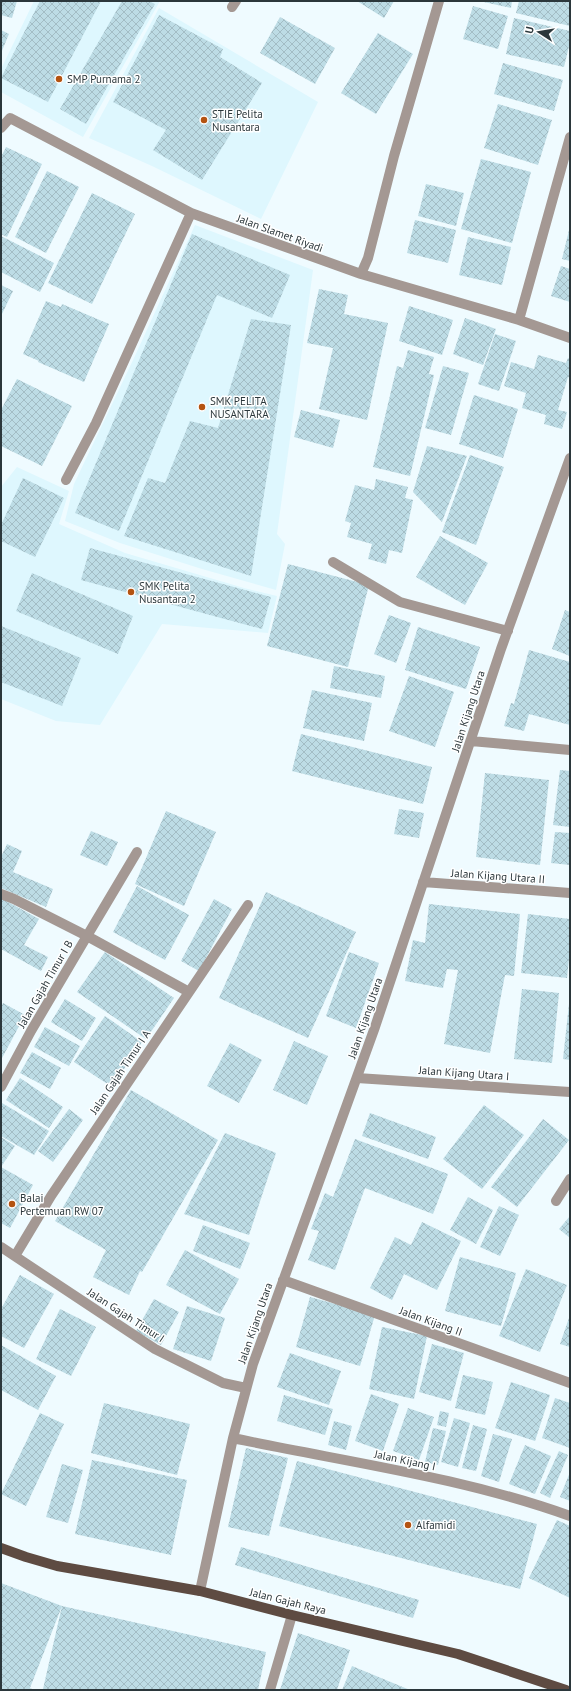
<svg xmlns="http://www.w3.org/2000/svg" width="571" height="1691" viewBox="0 0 571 1691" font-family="'PT Sans',sans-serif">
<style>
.built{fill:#def7fe}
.building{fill:url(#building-cross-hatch)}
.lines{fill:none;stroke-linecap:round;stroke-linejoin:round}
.minor{stroke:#a49893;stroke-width:10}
.major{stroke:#5e4b42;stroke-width:10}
.poi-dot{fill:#b45311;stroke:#fff;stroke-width:1.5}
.labels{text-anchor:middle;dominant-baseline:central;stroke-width:3;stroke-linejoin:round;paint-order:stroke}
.poi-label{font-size:11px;fill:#2b373b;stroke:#fff;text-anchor:start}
.street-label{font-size:11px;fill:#2b373b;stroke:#fff}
</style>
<defs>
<pattern id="building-cross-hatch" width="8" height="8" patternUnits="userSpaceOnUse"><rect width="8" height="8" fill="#bddce5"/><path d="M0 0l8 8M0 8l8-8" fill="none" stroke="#a3bdc5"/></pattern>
</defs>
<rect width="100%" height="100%" fill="#effbff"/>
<path class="built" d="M34 1H160L83 137 1 92V69Z
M159 8 318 102 261 219 152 166 89 138Z
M195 225 313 270 277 534 285 544 276 590 202 569 120 543 65 521 74 484 134 358Z
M17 467 69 491 59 524 125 553 244 588 277 596 268 633 162 624 100 725 56 721 1 699V487Z"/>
<path class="building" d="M1 1H17L12 18 1 15Z
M40 1H101L48 102 1 78Z
M122 1H149L155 4 86 124 60 109Z
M357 1H394L384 18Z
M479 1H512L511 8Z
M519 1H570V26L516 13Z
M473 6 508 16 498 49 463 39Z
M159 15 223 49 220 57 262 83 202 180 153 150 166 130 113 102Z
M280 17 335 48 315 84 260 53Z
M514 18 570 31V42L564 67 506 54Z
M1 30 9 34 1 53Z
M378 33 413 54 376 114 341 93Z
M503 63 563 80 554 111 494 94Z
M498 104 552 120 538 165 484 148Z
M6 147 42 164 7 237 1 234V157Z
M481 159 531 172 512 243 461 229Z
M47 171 79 187 46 253 15 237Z
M426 184 464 193 456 226 418 216Z
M92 193 135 214 92 304 48 283Z
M415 220 456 230 448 263 407 253Z
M569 230H570V261L562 259Z
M192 234 290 275 272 318 217 295 119 531 75 513Z
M1 236 54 263 40 292 1 272Z
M468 237 511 247 502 285 459 275Z
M561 266 570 269V302L551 296Z
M1 285 13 291 1 316Z
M319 289 348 295 344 314 388 323 367 420 319 409 333 348 307 343Z
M46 301 61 307 62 304 109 324 84 382 38 362 39 361 23 354Z
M409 306 453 320 442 355 399 341Z
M465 318 496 329 483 365 453 354Z
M251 319 291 325 251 576 124 536 148 478 165 483 190 421 218 428Z
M495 334 516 341 499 391 478 384Z
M408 350 434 357 429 374 434 375 410 476 373 467 397 366 403 368Z
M538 355 566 363 568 358 570 359V378L568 377 558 410 567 412 562 429 544 424 546 415 522 408 526 393 504 386 511 362 534 369Z
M443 366 469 373 451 435 425 428Z
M17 379 72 406 42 466 1 446V410Z
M474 395 518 409 503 458 459 444Z
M301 410 340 420 333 448 294 437Z
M427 446 467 456 442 522 413 492Z
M470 455 504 467 476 545 442 532Z
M23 478 64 498 35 557 1 541V525Z
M376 479 408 487 405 498 413 500 402 553 389 550 386 564 368 559 372 544 347 537 351 523 345 521 355 485 374 490Z
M440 536 488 563 465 605 416 577Z
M90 548 271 597 262 629 81 580Z
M288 564 369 585 348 667 267 646Z
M32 573 133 616 118 654 16 611Z
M565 610 570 612V656L552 649Z
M389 615 411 623 396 663 374 654Z
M1 626 81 658 62 706 1 682Z
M418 627 480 647 466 689 405 670Z
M529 650 570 662V725L529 714 524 731 504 726 511 703 514 704Z
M334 666 385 676 381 698 330 688Z
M409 676 454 692 435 747 389 731Z
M312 690 372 703 364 741 303 728Z
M301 734 432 767 423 804 292 771Z
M560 770 570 771V827L553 825Z
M485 773 549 780 540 865 476 857Z
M399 809 424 813 419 838 394 834Z
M166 811 216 832 184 906 135 884Z
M91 831 118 842 107 866 80 855Z
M555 832 570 833V865L551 863Z
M7 844 22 851 13 872 53 889 46 907 1 888V857Z
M137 886 189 915 165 960 113 932Z
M266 892 356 932 308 1038 219 998Z
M1 898 39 919 24 945 48 957 41 971 1 949Z
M214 899 232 909 199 971 181 961Z
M429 904 520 914 514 976 505 975 490 1053 444 1044 458 970 447 969 443 988 405 981 413 940 425 943Z
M528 914 570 919V949L567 978 521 973Z
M105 952 174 998 146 1039 77 992Z
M349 952 379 963 356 1028 326 1016Z
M522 989 559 993 552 1063 514 1059Z
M65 999 96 1018 82 1041 51 1022Z
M3 1003 25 1015 1 1060V1007Z
M569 1004H570V1060L563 1059Z
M105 1016 142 1042 112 1087 74 1062Z
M45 1027 80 1046 69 1066 34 1047Z
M294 1041 328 1056 307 1105 273 1090Z
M230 1043 262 1060 239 1103 207 1086Z
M32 1052 61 1068 50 1089 20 1073Z
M20 1078 63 1107 49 1128 6 1100Z
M131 1090 218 1140 142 1272 140 1271 129 1295 93 1277 106 1250 55 1221Z
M2 1103 49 1131 34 1155 1 1136Z
M484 1105 524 1135 482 1189 443 1159Z
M69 1109 83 1120 53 1162 38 1151Z
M370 1113 436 1137 428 1159 362 1136Z
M543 1119 569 1140 517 1207 491 1187Z
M225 1133 276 1153 249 1235 184 1214Z
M1 1137 15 1146 1 1167Z
M355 1139 448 1174 433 1214 365 1188 335 1270 308 1260 319 1231 311 1229 325 1193 333 1197Z
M1 1167 33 1185 10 1228 1 1223Z
M468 1197 493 1210 476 1244 450 1230Z
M499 1206 519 1215 500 1256 480 1247Z
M570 1216V1238L559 1229Z
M422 1222 461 1241 437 1290 404 1274 392 1300 370 1288 395 1237 411 1245Z
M203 1225 250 1243 240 1269 193 1251Z
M185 1250 239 1279 220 1314 166 1285Z
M460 1257 516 1273 501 1326 445 1311Z
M526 1269 567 1285 540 1352 499 1336Z
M20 1275 54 1294 24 1348 1 1336V1309Z
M310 1297 375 1315 360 1366 296 1347Z
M154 1299 179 1312 161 1345 136 1331Z
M187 1306 225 1318 211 1361 173 1349Z
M60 1309 96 1327 71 1376 36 1359Z
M570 1315V1347L560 1344Z
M382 1327 427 1336 414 1399 369 1389Z
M432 1344 464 1353 451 1401 419 1392Z
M1 1345 56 1376 38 1410 1 1390Z
M290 1353 341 1371 329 1405 277 1387Z
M463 1375 493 1382 485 1415 455 1408Z
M511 1382 550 1395 535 1441 495 1428Z
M371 1394 399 1404 383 1451 355 1441Z
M284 1395 333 1409 325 1435 277 1421Z
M555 1398 570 1403V1448L542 1438Z
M104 1403 190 1424 177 1475 91 1453Z
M408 1408 434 1417 419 1460 393 1451Z
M440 1411 449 1413 446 1427 437 1425Z
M40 1413 64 1424 26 1506 1 1494Z
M454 1418 470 1423 458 1467 441 1462Z
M334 1421 352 1426 346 1450 328 1445Z
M473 1425 487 1429 476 1471 462 1468Z
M433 1428 446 1431 438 1465 425 1462Z
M493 1434 512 1439 499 1482 481 1476Z
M525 1445 551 1456 535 1494 509 1484Z
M246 1448 288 1458 269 1536 228 1527Z
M559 1451 568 1455 550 1498 540 1493Z
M92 1460 187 1480 171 1555 75 1534Z
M297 1461 537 1524 520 1589 279 1526Z
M62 1464 83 1470 68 1523 46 1517Z
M570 1472V1501L560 1497Z
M557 1520 570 1526V1598L529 1578Z
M241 1547 419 1600 413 1618 235 1565Z
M1 1583 62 1606 30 1688 34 1690H1Z
M62 1606 266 1652 258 1690 43 1689Z
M298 1633 350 1650 337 1690H280Z
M352 1666 410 1690H342Z"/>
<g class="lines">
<path class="minor" d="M232 7 236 1
M1 128 10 118 191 213 361 274 519 320 570 338
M361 274 368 258 394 156 439 1
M519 320 570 137
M66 480 96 423 191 213
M333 562 400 602 508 631
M471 741 570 750
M137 852 87 936 189 992
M423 882 570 893
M1 894 14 899 87 936 31 1031 1 1087
M357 1078 570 1092
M556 1201 570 1179
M1 1247 155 1349 223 1383 246 1388
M15 1256 51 1196 248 905
M283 1280 570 1383
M233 1438C346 1462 462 1477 570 1516
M200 1591 233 1438 253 1364 375 1027 501 649 570 458
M270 1690 292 1615"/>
<path class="major" d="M1 1548 26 1557 57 1566 200 1591 292 1615 458 1654 566 1690"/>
</g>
<g class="poi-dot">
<circle cx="59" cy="79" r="4"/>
<circle cx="204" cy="120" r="4"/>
<circle cx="202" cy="407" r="4"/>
<circle cx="131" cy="592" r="4"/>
<circle cx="12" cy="1204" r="4"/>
<circle cx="408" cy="1525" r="4"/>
</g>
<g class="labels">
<g class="poi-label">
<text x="67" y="79">SMP Purnama 2</text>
<text x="212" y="114">STIE Pelita<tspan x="212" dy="13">Nusantara</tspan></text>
<text x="210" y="401">SMK PELITA<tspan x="210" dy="13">NUSANTARA</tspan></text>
<text x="139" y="586">SMK Pelita<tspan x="139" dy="13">Nusantara 2</tspan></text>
<text x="20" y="1198">Balai<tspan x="20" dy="13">Pertemuan RW 07</tspan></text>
<text x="416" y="1525">Alfamidi</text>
</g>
<g class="street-label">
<text transform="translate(280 233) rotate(20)">Jalan Slamet Riyadi</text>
<text transform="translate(468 711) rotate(-72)">Jalan Kijang Utara</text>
<text transform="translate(498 876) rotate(4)">Jalan Kijang Utara II</text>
<text transform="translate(45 984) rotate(-60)">Jalan Gajah Timur I B</text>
<text transform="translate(365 1018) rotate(-71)">Jalan Kijang Utara</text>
<text transform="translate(120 1072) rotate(-56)">Jalan Gajah Timur I A</text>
<text transform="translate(464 1073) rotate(4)">Jalan Kijang Utara I</text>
<text transform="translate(126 1315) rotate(33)">Jalan Gajah Timur I</text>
<text transform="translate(431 1321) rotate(20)">Jalan Kijang II</text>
<text transform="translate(255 1323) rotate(-71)">Jalan Kijang Utara</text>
<text transform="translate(405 1460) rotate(12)">Jalan Kijang I</text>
<text transform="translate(288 1601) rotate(14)">Jalan Gajah Raya</text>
</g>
</g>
<rect width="571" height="1691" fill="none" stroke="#2b373b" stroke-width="4"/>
<g transform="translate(539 32) rotate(282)" stroke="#ffffff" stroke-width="3" paint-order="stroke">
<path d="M0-3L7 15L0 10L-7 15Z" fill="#2b373b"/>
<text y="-6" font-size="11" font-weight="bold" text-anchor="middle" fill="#2b373b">U</text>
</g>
</svg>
